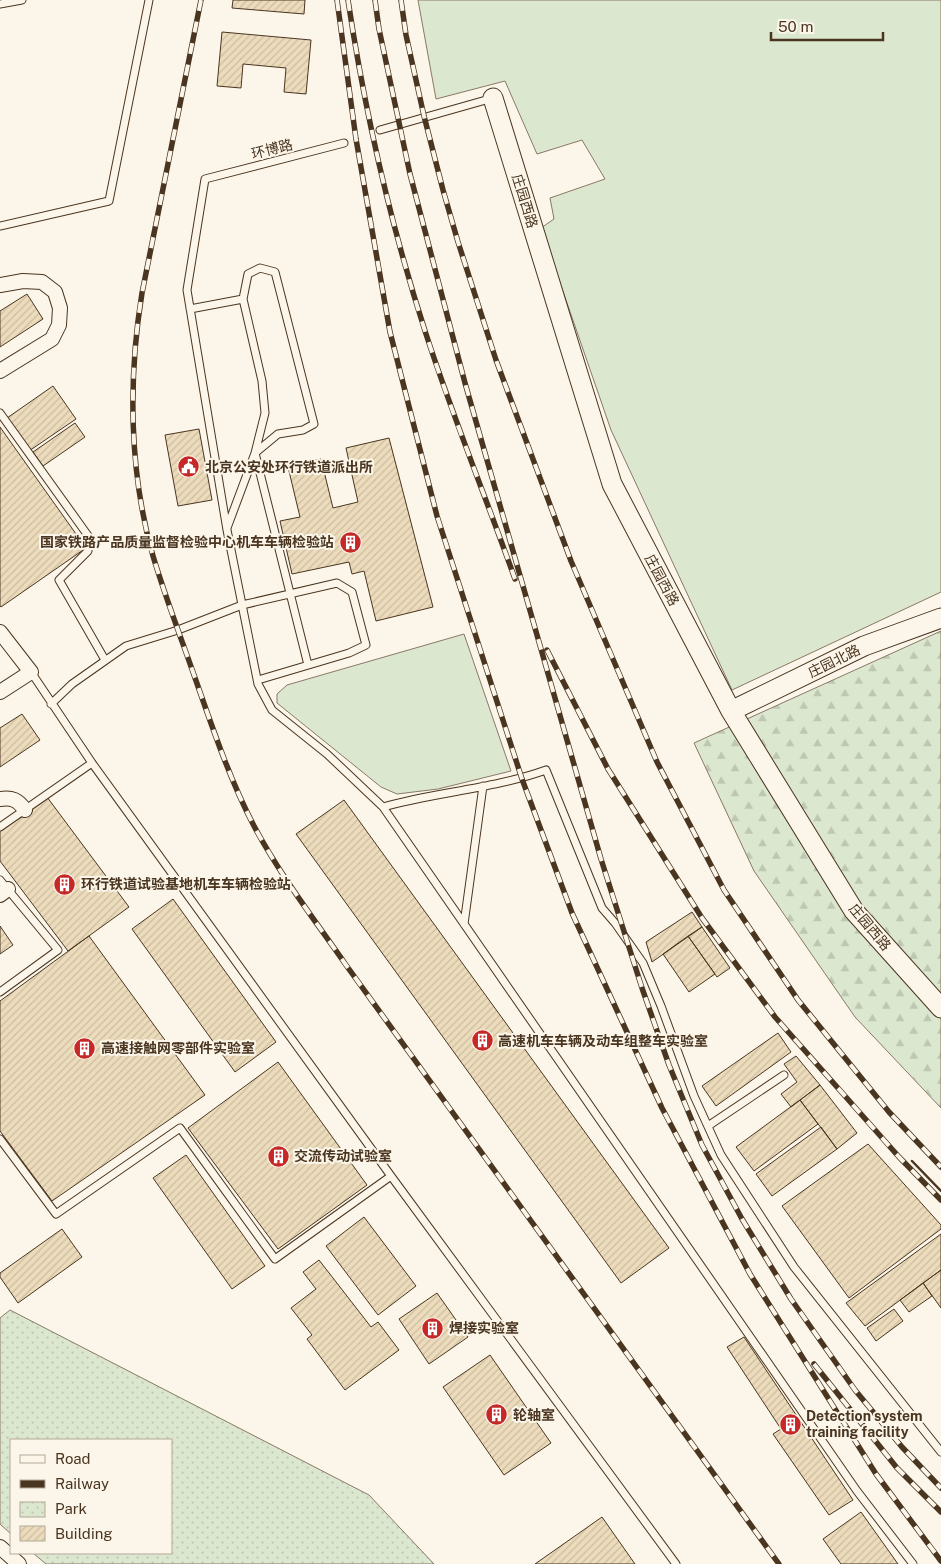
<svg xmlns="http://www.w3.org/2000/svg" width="941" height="1564" viewBox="0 0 941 1564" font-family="'Public Sans','Noto Sans SC',sans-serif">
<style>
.grass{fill:#dce7d0;stroke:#887966}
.forest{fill:url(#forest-firs);stroke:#887966}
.park{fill:url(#park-dots);stroke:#887966}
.building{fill:url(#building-hatch);stroke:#4a3520}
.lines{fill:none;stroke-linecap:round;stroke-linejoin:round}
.lane-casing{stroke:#4a3520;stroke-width:9}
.street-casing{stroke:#4a3520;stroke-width:16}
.secondary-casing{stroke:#4a3520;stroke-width:21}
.lane{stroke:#fbf6e9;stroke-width:7}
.street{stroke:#fbf6e9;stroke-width:14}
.secondary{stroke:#fbf6e9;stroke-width:19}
.rail-casing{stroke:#4a3520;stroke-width:5.5}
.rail{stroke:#fbf6e9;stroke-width:4;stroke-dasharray:11;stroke-linecap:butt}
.wall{stroke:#4a3520;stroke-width:2.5}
.labels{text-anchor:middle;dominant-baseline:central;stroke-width:4;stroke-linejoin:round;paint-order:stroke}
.street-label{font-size:14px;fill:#4a3520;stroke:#fbf6e9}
.poi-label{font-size:14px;font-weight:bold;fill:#4a3520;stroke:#fbf6e9;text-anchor:start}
</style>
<defs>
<pattern id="forest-firs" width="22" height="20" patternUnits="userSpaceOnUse" patternTransform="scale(1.25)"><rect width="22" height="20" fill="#dce7d0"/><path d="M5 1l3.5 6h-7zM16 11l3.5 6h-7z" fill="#bec7b2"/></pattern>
<pattern id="park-dots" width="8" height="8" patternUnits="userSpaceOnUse" patternTransform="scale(1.25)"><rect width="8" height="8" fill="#dce7d0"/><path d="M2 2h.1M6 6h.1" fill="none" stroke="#bec7b2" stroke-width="1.8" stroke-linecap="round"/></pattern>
<pattern id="building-hatch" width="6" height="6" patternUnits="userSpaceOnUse" patternTransform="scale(1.25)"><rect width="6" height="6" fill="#ecdcbc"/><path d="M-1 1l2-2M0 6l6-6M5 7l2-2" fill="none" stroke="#ccbda1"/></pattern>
</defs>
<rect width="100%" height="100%" fill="#fbf6e9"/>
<path class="grass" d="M418 0H941V592L732 690 611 430 541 228 554 219 550 198 605 179 582 140 537 154 505 81 436 99Z
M464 634 511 771 438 789 397 794 381 787 277 703V694L287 685Z"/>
<path class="forest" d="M941 631V1108L855 1017 754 871 694 743Z"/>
<path class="park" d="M10 1310 369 1495 434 1564H46L33 1553H171V1440H11V1534L0 1524V1318Z"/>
<path class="building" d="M233 0H305L304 14 232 8Z
M222 32 311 40 306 94 284 92 286 68 243 64 241 88 217 86Z
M27 294 43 319 0 347V311Z
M53 386 76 419 29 451 7 418Z
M75 423 85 437 43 466 33 452Z
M0 427 86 548 1 607 0 606Z
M199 429 212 500 178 506 165 435Z
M389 438 433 607 376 621 364 571 352 574 349 562 292 574 280 521 300 517 288 467 321 459 333 508 358 502 346 448Z
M22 714 40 740 0 767V728Z
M47 797 129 907 68 951 0 861V830Z
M344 800 669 1248 621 1283 296 834Z
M173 899 276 1042 235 1072 132 929Z
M692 912 702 927 652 962 646 942Z
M0 926 13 945 0 954Z
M702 927 730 968 717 977 688 936Z
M89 936 205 1095 52 1201 0 1131V1001Z
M688 936 715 974 689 992 663 954Z
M778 1033 791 1052 716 1106 702 1086Z
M796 1056 820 1085 791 1107 781 1094 797 1082 784 1064Z
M278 1062 367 1185 278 1249 188 1128Z
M820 1085 857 1133 837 1149 800 1100Z
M800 1100 818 1124 754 1171 736 1147Z
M821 1127 837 1149 772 1196 756 1174Z
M868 1144 941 1225V1229L849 1298 782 1206Z
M186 1155 265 1266 232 1289 153 1178Z
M364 1217 416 1286 378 1315 326 1246Z
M62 1229 82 1257 18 1303 0 1277V1273Z
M941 1234V1270L865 1326 846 1303Z
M319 1260 371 1327 378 1322 399 1350 345 1390 307 1339 312 1335 291 1308 316 1289 303 1272Z
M941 1270V1308L923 1283Z
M923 1283 932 1296 909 1312 900 1300Z
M437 1293 468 1337 429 1364 399 1319Z
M894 1309 903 1321 876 1341 867 1328Z
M744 1337 853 1500 829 1515 773 1434 781 1429 727 1347Z
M490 1355 551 1443 504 1475 443 1387Z
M861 1512 898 1564H841L823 1539Z
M602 1517 635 1564H535Z"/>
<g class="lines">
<defs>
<path id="lane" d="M0 4 22 0
M380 130 493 98
M344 143 205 179 187 290 227 530 258 684 272 710 327 754 383 807C436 792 493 789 546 770L602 908 615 923 643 963 661 1006 694 1096 721 1155 794 1267 941 1452
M0 226 109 201 149 0
M190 309 243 299
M0 413 89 537 88 551 59 580 105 660
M227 528 255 453 278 434 303 430 314 424 275 272 260 268 248 274 243 299 262 381 265 413 255 453 308 665
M31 672 92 763 391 1176 676 1564
M51 704 72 684 126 646 178 630 242 605 337 583 352 592 366 645 349 653 258 680
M383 807 857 1491 913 1564
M0 827 92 763
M0 880 58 950 0 992
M464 924 483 786
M708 1126 784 1075
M0 1139 56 1214 180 1128 275 1259 391 1176"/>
<path id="street" d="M0 285 23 281 42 282 55 292 60 308 59 325 52 339 0 371
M0 632 31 672 0 692
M0 799C12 797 18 800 25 810
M0 895 8 889
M0 1547 19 1564"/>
<path id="secondary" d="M493 98 612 484 731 711 854 911 941 1008
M731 711 864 646 941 618"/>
</defs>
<use href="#lane" class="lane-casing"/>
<use href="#street" class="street-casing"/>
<use href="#secondary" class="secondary-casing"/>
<use href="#lane" class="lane"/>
<use href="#street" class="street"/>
<use href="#secondary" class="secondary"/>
<defs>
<path id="rail" d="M201 0 142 293C128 379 129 472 153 556 165 596 180 635 194 675 212 726 229 778 254 826 280 875 314 919 346 965L779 1564
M337 0 356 139 390 332 437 516 522 779 572 913 662 1108 750 1274 876 1474 941 1561
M348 0C365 113 391 226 426 334 453 417 486 498 515 579
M375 0 379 29 410 174 465 383 601 859 642 988 669 1065 702 1145 742 1219 791 1299 855 1390 902 1447 941 1488
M401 0 406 35 424 116 443 190 458 242 496 360 571 561 657 762 724 890 798 1000 889 1112 941 1167
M547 650 608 769 702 918 775 1017 899 1157 941 1200
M814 1364 897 1468 941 1512"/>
</defs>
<use href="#rail" class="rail-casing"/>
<use href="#rail" class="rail"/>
<path class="wall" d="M912 1161 941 1191"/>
</g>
<defs>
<symbol id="civic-disc" viewBox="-11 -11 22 22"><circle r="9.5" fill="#c62828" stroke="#fbf6e9"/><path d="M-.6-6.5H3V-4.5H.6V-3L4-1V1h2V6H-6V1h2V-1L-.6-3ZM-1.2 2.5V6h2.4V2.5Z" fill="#fff"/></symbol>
<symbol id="building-disc" viewBox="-11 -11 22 22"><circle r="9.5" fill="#c62828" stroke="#fbf6e9"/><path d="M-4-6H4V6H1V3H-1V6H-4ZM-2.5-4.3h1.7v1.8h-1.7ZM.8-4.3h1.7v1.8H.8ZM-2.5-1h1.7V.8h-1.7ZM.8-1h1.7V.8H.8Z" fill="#fff"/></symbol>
</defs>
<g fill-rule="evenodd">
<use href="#civic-disc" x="176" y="454" width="25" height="25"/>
<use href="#building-disc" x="338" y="530" width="25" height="25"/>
<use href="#building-disc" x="52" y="872" width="25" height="25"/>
<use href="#building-disc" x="470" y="1028" width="25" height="25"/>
<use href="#building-disc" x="72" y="1036" width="25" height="25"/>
<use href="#building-disc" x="266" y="1144" width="25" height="25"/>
<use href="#building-disc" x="420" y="1316" width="25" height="25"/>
<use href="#building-disc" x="484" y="1402" width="25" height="25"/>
<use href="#building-disc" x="778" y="1412" width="25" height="25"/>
</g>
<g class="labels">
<g class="street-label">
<text transform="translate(272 149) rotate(-14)">环博路</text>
<text transform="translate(525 201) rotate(73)">庄园西路</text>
<text transform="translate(662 580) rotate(62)">庄园西路</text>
<text transform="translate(834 661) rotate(-26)">庄园北路</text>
<text transform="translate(870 927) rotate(50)">庄园西路</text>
</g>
<g class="poi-label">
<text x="205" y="467">北京公安处环行铁道派出所</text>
<text x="334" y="542" text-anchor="end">国家铁路产品质量监督检验中心机车车辆检验站</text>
<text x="81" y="884">环行铁道试验基地机车车辆检验站</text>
<text x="498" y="1041">高速机车车辆及动车组整车实验室</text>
<text x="101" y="1048">高速接触网零部件实验室</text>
<text x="294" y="1156">交流传动试验室</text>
<text x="449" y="1328">焊接实验室</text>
<text x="513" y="1415">轮轴室</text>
<text x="806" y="1416">Detection system<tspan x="806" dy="16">training facility</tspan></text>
</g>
</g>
<rect x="10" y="1439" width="162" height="115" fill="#fbf6e9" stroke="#b4a999"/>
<rect x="20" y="1455" width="25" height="8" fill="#fbf6e9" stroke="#b4a999"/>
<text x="55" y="1464" font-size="15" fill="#4a3520">Road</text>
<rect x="20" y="1480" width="25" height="8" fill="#4a3520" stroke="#b4a999"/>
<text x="55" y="1489" font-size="15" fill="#4a3520">Railway</text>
<rect x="20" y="1502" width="25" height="15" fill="url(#park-dots)" stroke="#b4a999"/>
<text x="55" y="1514" font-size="15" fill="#4a3520">Park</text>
<rect x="20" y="1526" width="25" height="15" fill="url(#building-hatch)" stroke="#b4a999"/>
<text x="55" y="1539" font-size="15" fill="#4a3520">Building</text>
<path d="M771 32v8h112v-8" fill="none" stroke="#4a3520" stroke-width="2.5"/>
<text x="778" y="32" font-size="15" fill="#4a3520" stroke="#fbf6e9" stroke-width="4" paint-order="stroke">50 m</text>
</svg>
